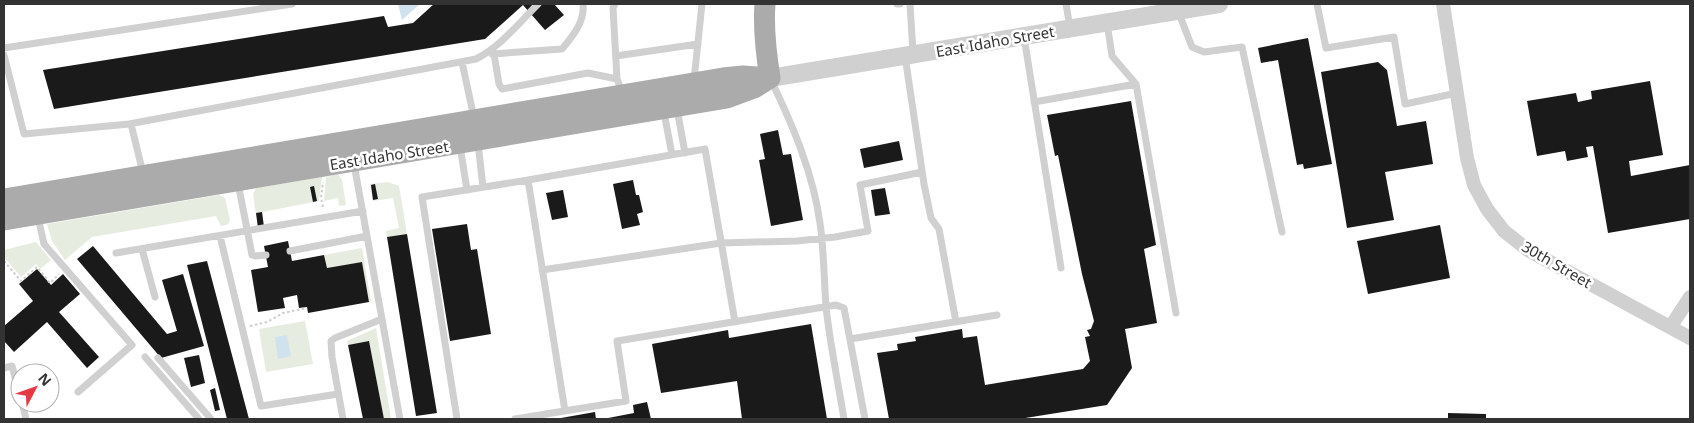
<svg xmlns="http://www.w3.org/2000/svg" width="1694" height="423" viewBox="0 0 1694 423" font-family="'Noto Sans',sans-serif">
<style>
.green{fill:#e6ecdf}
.water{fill:#cfe2ee}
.building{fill:#1a1a1a}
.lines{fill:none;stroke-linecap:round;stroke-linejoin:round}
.path{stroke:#cdcdcd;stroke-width:2;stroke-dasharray:2.5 2.5;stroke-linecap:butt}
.service{stroke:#d0d0d0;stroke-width:7}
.minor{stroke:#d0d0d0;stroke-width:14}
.tertiary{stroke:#d0d0d0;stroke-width:18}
.primary{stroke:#ababab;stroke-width:21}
.labels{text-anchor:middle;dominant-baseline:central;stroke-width:5;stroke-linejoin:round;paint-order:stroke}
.street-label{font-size:15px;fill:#333;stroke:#fff}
</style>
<rect width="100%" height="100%" fill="#fff"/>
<path class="green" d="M338 174 342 180 346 205 339 206 338 198 324 201 326 177Z
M322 177 319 201 262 212 264 227 258 228 253 194 256 188Z
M388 182 399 186 407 234 387 237 386 231 399 228 393 198 373 201 370 184Z
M219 195 225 198 230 220 227 225 221 226 216 216 92 237 65 260 52 241 47 224Z
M36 242 51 260 40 269 36 264 21 277 4 257V250Z
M362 248 371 301 369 302 362 262 327 268 324 255Z
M305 321 313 364 266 372 259 329Z
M376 328 391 419H384L369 341 348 345 347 341Z"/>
<path class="water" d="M398 4H420L402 20Z
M287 335 291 356 278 359 275 337Z"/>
<path class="building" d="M434 4H554L564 15 545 30 523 5 485 39 54 109 43 70 384 16 388 27 413 23Z
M1308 38 1332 164 1304 169 1303 164 1297 165 1278 60 1261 63 1258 48Z
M1378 62 1387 70 1397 126 1426 121 1433 164 1385 172 1394 220 1347 228 1321 72Z
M1650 81 1663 155 1629 161 1631 176 1690 165V219L1608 233 1593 146 1586 147 1588 157 1567 161 1565 151 1537 156 1527 101 1576 93 1578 102 1592 99 1591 91Z
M1131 101 1156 245 1144 249 1157 323 1125 329 1132 368 1107 405 1019 419H889L877 353 898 350 897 344 916 341 915 337 962 329 963 338 977 336 985 385 1083 369 1090 361 1085 337 1090 336 1087 330 1091 329 1094 321 1082 274 1058 155 1055 156 1047 115Z
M778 130 783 155 791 154 803 220 771 226 759 160 765 159 760 134Z
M899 141 903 160 864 168 860 149Z
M633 180 636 195H639L643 212 637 214 640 225 622 229 613 184Z
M375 184 378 199 373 200 371 185Z
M314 186 317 201 313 202 310 187Z
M885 188 890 214 875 216 871 190Z
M563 190 568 217 552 220 546 193Z
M262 212 264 227 258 228 256 213Z
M467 224 471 250 477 249 491 334 450 341 432 229Z
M1440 225 1450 278 1368 294 1357 241Z
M407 234 437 413 416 416 387 237Z
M288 241 292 261 324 255 327 268 362 262 369 302 308 313 307 307 299 308 297 295 283 298 285 308 258 312 251 270 268 267 264 246Z
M93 246 167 334 177 331 162 280 183 274 204 346 161 358 77 259Z
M207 261 249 419H227L187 265Z
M37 269 51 285 63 274 80 294 59 312 99 357 87 368 47 322 14 352 4 341V326L33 301 19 284Z
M811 324 827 419H742L737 381 661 393 652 344 728 330 729 338Z
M369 341 384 419H363L348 345Z
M199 355 205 383 191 387 184 358Z
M215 388 220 410 215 411 210 390Z
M647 402 651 419H603L634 413 633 405Z
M595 412 596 419H562L561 418Z
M1448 413 1486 414V419H1448Z"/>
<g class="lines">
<path class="path" d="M323 207 321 198 323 182
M4 261 21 281 37 267 50 283 59 274
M250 326 267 322 283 313 307 308"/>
<path class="service" d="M615 4 613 8 617 79
M897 4H900
M910 4 913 53
M1066 4 1070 28
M1317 4 1326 48 1394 37 1405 104 1457 93
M1178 11 1192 47 1204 52 1242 47 1282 232
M1107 23 1112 56 1136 84 1176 313
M1024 37 1061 268
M4 48 292 4
M492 54 562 49C573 36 585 21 583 4
M494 54 499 84 502 89 588 73 617 79 622 92
M4 55 24 134 129 124 476 59C500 47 519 23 538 4
M616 56 698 44
M905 56 924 184 931 218 939 229 956 322
M462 62 474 118
M694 80 702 4
M771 80C793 126 813 173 820 223 824 251 824 279 826 307 830 344 838 382 844 419
M1034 102 1136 84
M677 109 685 153
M664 112 672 155
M131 124 143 173
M478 143 483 187
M460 146 467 190
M354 164 400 419
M528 180 705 149 735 322
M238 183 252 255 255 256 266 255
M38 217 44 244 132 345 78 392
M220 236 261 406 338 394
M142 249 155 297
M290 251 367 236
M116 253 363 211
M542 270 721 243 797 241 835 237 868 231 860 185 922 172
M850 339 997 315
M145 357 199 419
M158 358 211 419
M4 368 12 366 20 396
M22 403 26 419
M343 419 332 357 331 341 335 338 382 319
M457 419 422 197 528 180 565 411
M515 419 626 401 617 341 836 305 844 308 865 419"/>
<path class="minor" d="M1443 4 1467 158 1474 185 1487 209 1504 231 1528 250 1690 338
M1671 326 1690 297"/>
<path class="tertiary" d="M770 78 1219 4"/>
<path class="primary" d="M765 4C763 29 766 53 770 78
M4 199 723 78 743 76 770 78
M4 220 727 98 754 88 770 78"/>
</g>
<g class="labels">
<g class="street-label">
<text transform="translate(995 41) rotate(-10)">East Idaho Street</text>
<text transform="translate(389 155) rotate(-9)">East Idaho Street</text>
<text transform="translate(1557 264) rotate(30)">30th Street</text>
</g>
</g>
<rect width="1694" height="423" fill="none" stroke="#333333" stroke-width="10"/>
<g transform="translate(35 388) rotate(49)"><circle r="24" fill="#ffffff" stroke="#adadad"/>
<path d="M0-4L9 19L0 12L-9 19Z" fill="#e63946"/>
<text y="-8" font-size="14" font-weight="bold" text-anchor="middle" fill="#333333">N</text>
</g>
</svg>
